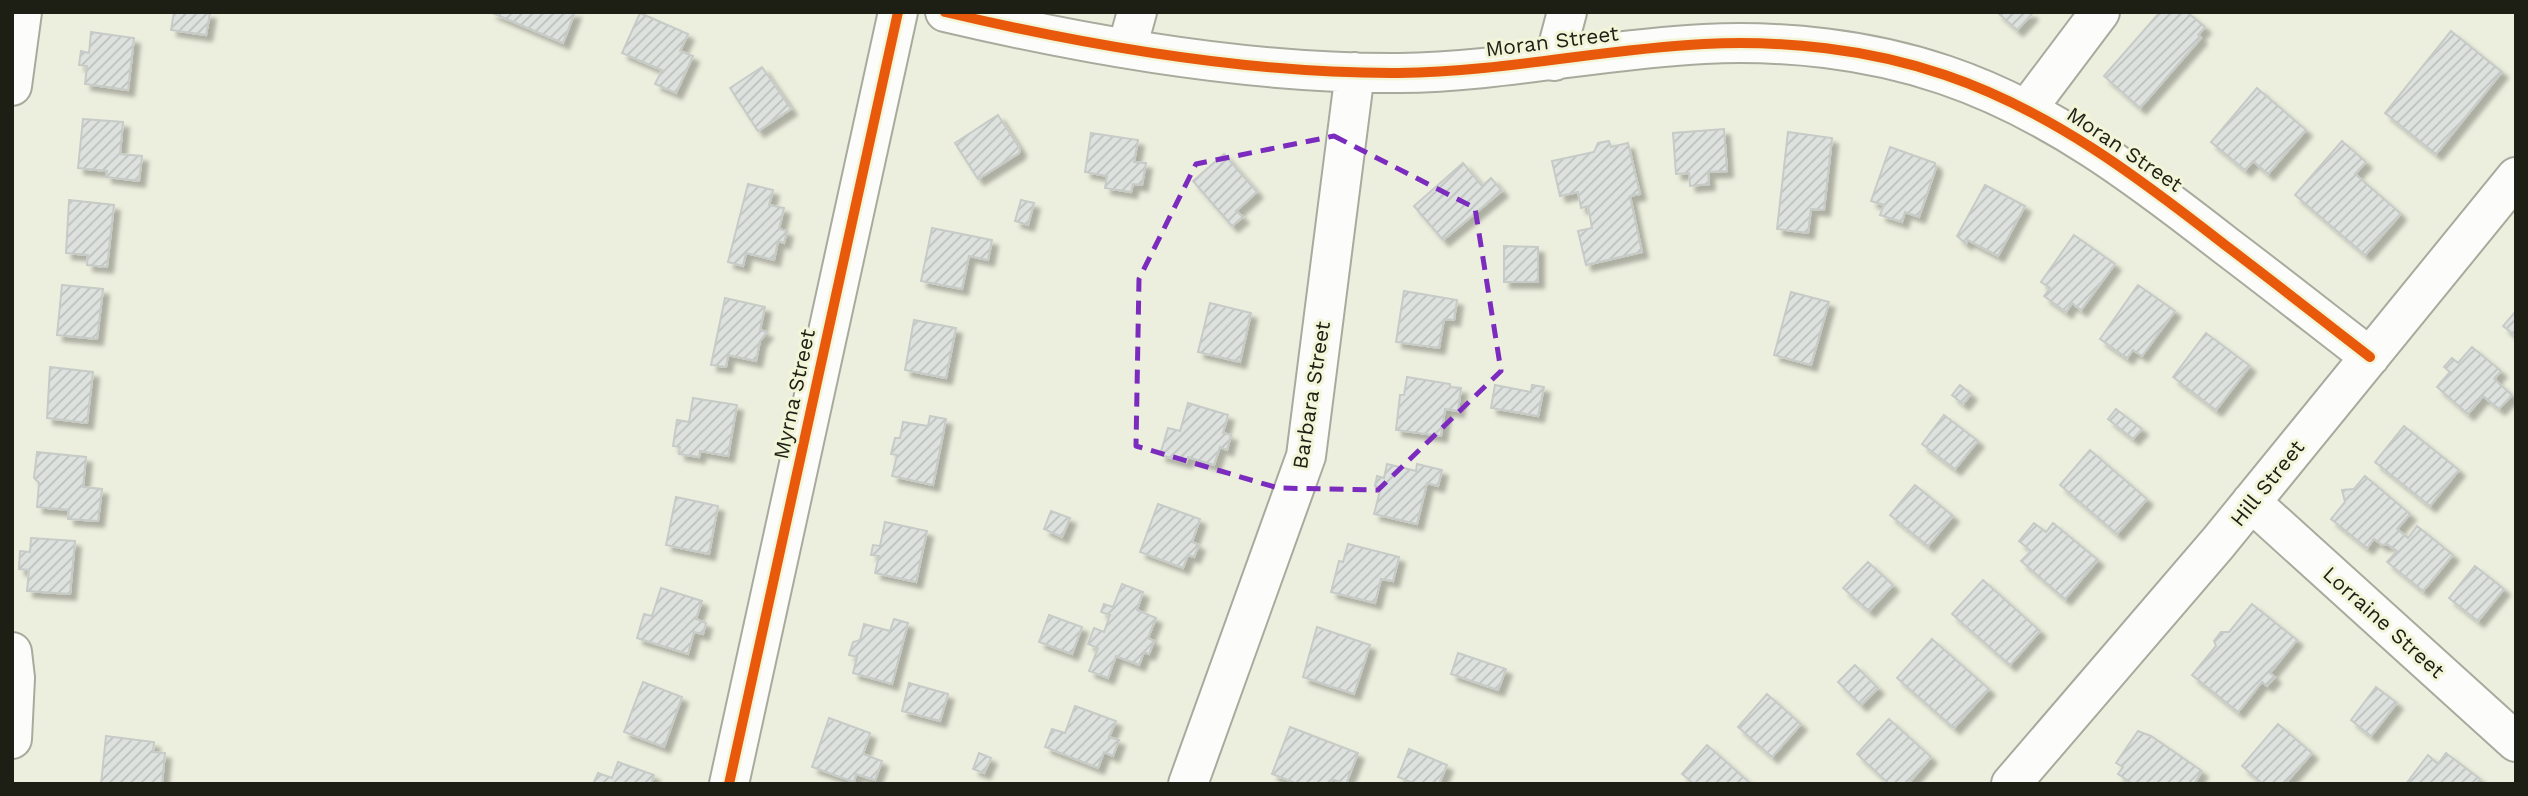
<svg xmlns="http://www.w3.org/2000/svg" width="2528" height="796" viewBox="0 0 2528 796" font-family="'Work Sans',sans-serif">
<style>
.building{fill:url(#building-hatch);stroke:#c6cbc7;stroke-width:2;filter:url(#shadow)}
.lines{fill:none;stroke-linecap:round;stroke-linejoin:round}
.street-casing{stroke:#a8aa9d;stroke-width:42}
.street{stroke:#fcfdfa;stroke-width:38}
.cycleway-casing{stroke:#f2f5d8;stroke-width:15}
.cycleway{stroke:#e8590c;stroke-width:10}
.marked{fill:none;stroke:#7b2cbf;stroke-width:5;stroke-dasharray:14 9;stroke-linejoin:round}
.labels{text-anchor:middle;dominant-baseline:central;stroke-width:6;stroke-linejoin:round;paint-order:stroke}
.street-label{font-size:21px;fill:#1d1e14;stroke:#f2f5d8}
</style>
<defs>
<pattern id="building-hatch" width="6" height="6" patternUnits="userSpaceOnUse" patternTransform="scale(1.75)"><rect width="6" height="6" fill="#dde2df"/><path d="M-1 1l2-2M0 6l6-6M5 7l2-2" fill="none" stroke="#bdc1be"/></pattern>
<filter id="shadow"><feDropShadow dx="6" dy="6" stdDeviation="2" flood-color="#0004"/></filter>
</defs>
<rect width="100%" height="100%" fill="#edefde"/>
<path class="building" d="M174 12 210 13 206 35 171 30Z
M490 12H575L563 43Z
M1997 12H2030L2032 14 2017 30Z
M2160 12H2187L2205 27 2198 35 2201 38 2140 108 2104 76Z
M640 13 688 34 680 51 693 56 676 93 655 84 662 70 622 53Z
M2451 31 2502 72 2436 154 2385 113Z
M91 32 134 38 128 90 85 84 87 66 79 65 81 51 89 53Z
M762 67 791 109 758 131 730 88Z
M2257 88 2306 130 2268 174 2253 161 2245 170 2211 142Z
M998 115 1020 149 1019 153 978 179 955 143Z
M83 119 123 122 120 154 142 156 139 181 106 177 107 171 78 168Z
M1724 129 1727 171 1708 172 1709 184 1690 186 1689 173 1676 174 1673 133Z
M1788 132 1832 138 1824 210 1811 209 1808 233 1777 229Z
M1091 133 1138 140 1134 162 1146 163 1142 185 1133 184 1131 192 1105 188 1107 176 1085 172Z
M1609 141 1611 147 1628 143 1640 194 1630 196 1642 252 1586 265 1578 231 1592 228 1588 206 1581 208 1578 192 1560 196 1552 161 1594 152 1598 143Z
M2342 141 2366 162 2355 174 2400 213 2399 216 2365 255 2295 195Z
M1890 147 1935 163 1936 168 1919 217 1905 212 1902 222 1880 215 1884 205 1871 201Z
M1224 154 1257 192 1236 211 1243 217 1232 226 1193 181Z
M1463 163 1482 186 1491 178 1502 191 1443 240 1414 206Z
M748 184 773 190 769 205 784 208 779 229 787 231 784 243 778 241 774 260 746 253 743 266 728 262Z
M1985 185 2025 206 1998 256 1968 240 1966 244 1957 236Z
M69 200 114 205 107 267 87 265 88 255 66 253Z
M1021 200 1034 203 1028 225 1015 221Z
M932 228 992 240 988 260 969 256 962 289 921 281Z
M2074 235 2115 264 2081 310 2072 303 2066 312 2044 296 2050 288 2041 282Z
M1504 246 1538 247V282H1504Z
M62 285 103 289 97 339 57 335Z
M2138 285 2175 311 2142 356 2133 350 2127 358 2100 339Z
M1404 291 1457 300 1454 320 1444 319 1439 348 1396 342Z
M1791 292 1829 302 1811 365 1774 355Z
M725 298 765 307 760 330 767 332 760 341 756 361 728 355 726 367 711 365Z
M1210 303 1251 313 1240 362 1198 352Z
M2516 311V336L2503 326Z
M914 320 956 328 946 378 905 370Z
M2206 333 2250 366 2216 410 2173 377Z
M2472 347 2501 371 2494 379 2512 395 2499 409 2483 396 2468 414 2437 387 2450 372 2444 367 2452 358 2458 363Z
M50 367 93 372 87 423 47 418Z
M1407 377 1450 384V387L1461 388 1458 411 1445 409 1441 436 1396 430 1400 395H1404Z
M1495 385 1531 392 1532 385 1544 387 1538 416 1491 408Z
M1960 385 1971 394 1963 404 1952 395Z
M693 398 737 405 728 456 700 451 699 457 679 454 680 447 673 446 677 420 689 422Z
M1188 403 1228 415 1223 433 1231 435 1227 450 1220 447 1214 465 1188 457 1186 462 1160 455 1168 428 1180 431Z
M2116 409 2142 429 2133 439 2108 419Z
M1944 415 1978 441 1955 469 1922 444Z
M930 416 946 419 933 485 892 476 897 455 891 454 895 438H900L903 422 928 426Z
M2404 426 2459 470 2430 506 2375 462Z
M2090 450 2147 499 2117 534 2060 485Z
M37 452 86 457 83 487 102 489 98 521 68 519 69 510 37 507 39 483 34 478Z
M1387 464 1416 471 1417 464 1442 470 1438 486 1427 483 1417 524 1374 514 1381 487 1375 486 1377 476 1384 478Z
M2365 476 2410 514 2397 529 2408 538 2417 526 2453 555 2423 591 2387 562 2397 551 2387 544 2382 545 2374 539 2367 548 2331 519 2345 502 2342 490 2354 489Z
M1915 485 1953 516 1928 546 1890 515Z
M676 497 718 506 709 554 666 545Z
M1158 504 1200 519 1192 542 1199 545 1194 557 1188 555 1183 568 1140 552Z
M1051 511 1070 518 1062 537 1044 529Z
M885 522 927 531 916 582 875 573 879 556 871 555 873 545 880 546Z
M2034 523 2046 532 2053 523 2098 560 2065 599 2021 561 2031 551 2019 541Z
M31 538 75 541 70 594 27 591 29 570 19 569 20 551 30 552Z
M1348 544 1399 557 1393 581 1381 579 1375 603 1331 592 1339 561 1343 562Z
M1868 562 1893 585 1869 611 1843 588Z
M2475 566 2504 589 2478 621 2449 598Z
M1983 580 2040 631 2010 665 1952 614Z
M1122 584 1143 592 1137 610 1156 618 1148 638 1154 641 1149 654 1144 652 1139 665 1116 656 1108 678 1089 671 1098 648 1088 644 1094 628 1104 632 1110 615 1101 612 1104 604 1113 607Z
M661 588 702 601 696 619 706 623 703 634 694 632 688 654 637 638 644 614 652 616Z
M2252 604 2297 640 2270 673 2275 677 2267 686 2262 682 2238 712 2192 675 2216 646 2214 641 2221 632H2229Z
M1049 615 1082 627 1072 654 1039 642Z
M894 619 908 623 892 684 853 673 857 657 849 655 853 642 860 640 864 624 890 631Z
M1317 627 1370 645 1354 694 1303 677Z
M1932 639 1989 689 1954 728 1897 678Z
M1458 653 1506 669 1498 690 1451 674Z
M1855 665 1878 688 1861 705 1838 682Z
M643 682 682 697 664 747 624 732Z
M909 683 948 694 940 721 902 711Z
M2376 687 2397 703 2371 736 2351 720Z
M1767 694 1801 724 1772 757 1738 727Z
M1075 706 1116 721 1109 737 1119 740 1113 756 1104 752 1098 768 1045 747 1052 729 1065 733Z
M829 718 870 733 863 754 882 761 875 780 856 774 854 782 812 767Z
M1889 719 1931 757 1908 784H1889L1857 754Z
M2278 724 2312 753 2285 784H2263L2242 766Z
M1290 727 1358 753 1346 784 1332 779 1331 784H1298L1272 774Z
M2138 731 2151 736 2202 771 2194 784H2133L2118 774 2123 767 2116 763Z
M106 736 154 742 153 752 165 753 162 784H101Z
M1707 745 1750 783V784H1694L1682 774Z
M1409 749 1447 765 1439 784H1416L1398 777Z
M979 753 991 758 984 773 973 769Z
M2446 753 2480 779 2476 784H2406L2428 755 2438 764Z
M618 762 654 775 651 784H593L598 773 612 778Z"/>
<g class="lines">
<defs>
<path id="street" d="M945 12C1089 46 1251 74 1399 73 1502 72 1602 49 1704 44 1784 40 1869 49 1945 75 2051 111 2138 177 2225 245 2274 282 2322 320 2370 357
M1127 48 1137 12
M1554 61 1567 12
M12 86 22 12
M2027 109 2100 12
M2251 502 2516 742
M12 739 15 678 12 652
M729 784 898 12
M1188 784 1306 456 1355 72
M2011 784 2218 543 2516 177"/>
</defs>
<use href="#street" class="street-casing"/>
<use href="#street" class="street"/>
<defs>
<path id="cycleway" d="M945 12C1089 46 1251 74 1399 73 1502 72 1602 49 1704 44 1784 40 1869 49 1945 75 2051 111 2138 177 2225 245 2274 282 2322 320 2370 357
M729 784 898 12"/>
</defs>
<use href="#cycleway" class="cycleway-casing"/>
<use href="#cycleway" class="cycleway"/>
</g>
<path class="marked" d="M1334 136 1475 208 1501 371 1378 490 1278 488 1136 446 1139 279 1196 164Z"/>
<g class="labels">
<g class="street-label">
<text transform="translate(1552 41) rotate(-7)">Moran Street</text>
<text transform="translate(2125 149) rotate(34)">Moran Street</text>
<text transform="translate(794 394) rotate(-78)">Myrna Street</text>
<text transform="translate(1311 395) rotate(-81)">Barbara Street</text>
<text transform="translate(2267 483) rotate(-51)">Hill Street</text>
<text transform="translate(2384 622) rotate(42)">Lorraine Street</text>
</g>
</g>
<rect width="2528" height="796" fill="none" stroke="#1d1e14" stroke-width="28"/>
</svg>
